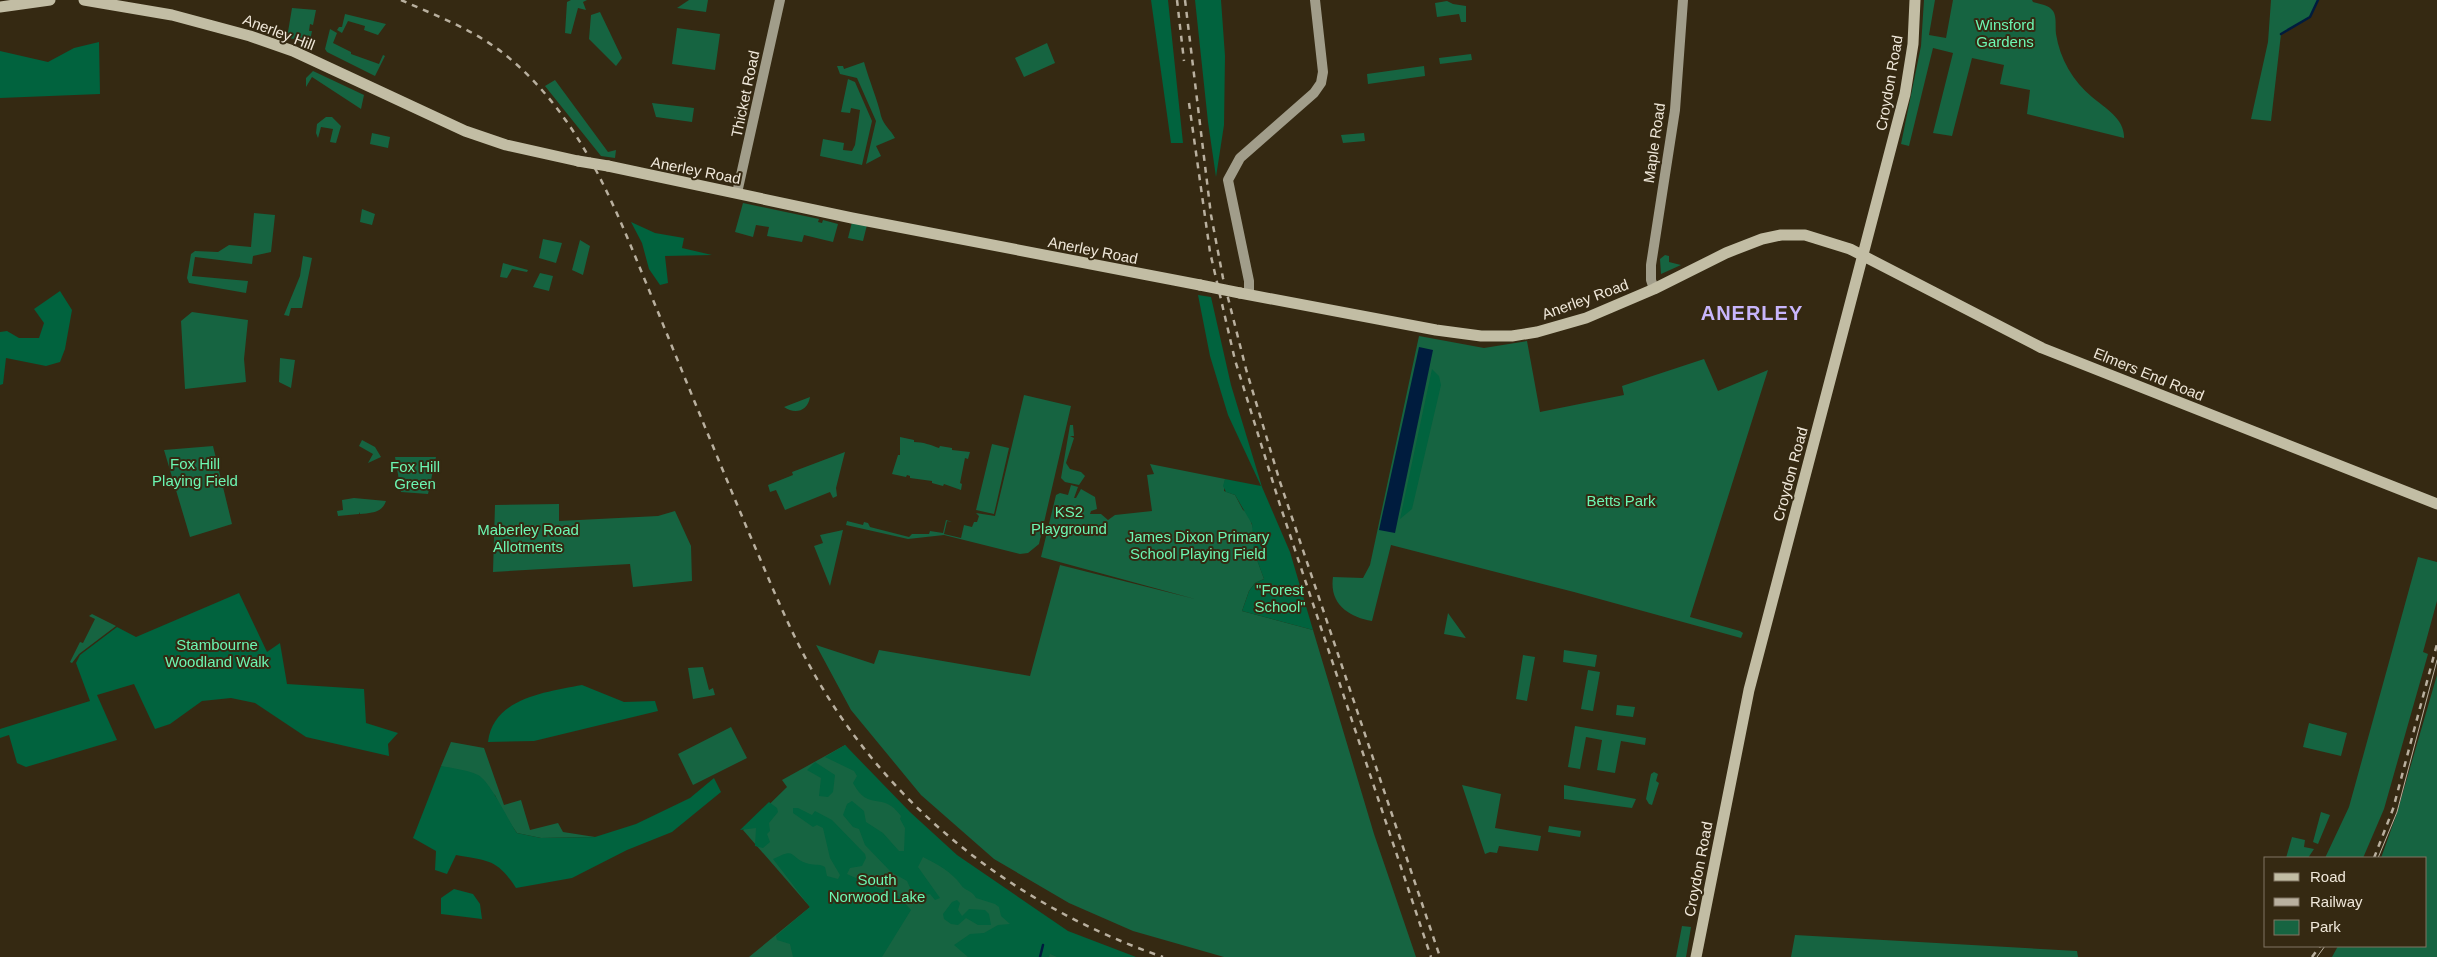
<svg xmlns="http://www.w3.org/2000/svg" width="2437" height="957" viewBox="0 0 2437 957" font-family="Arial,sans-serif">
<style>
.green{fill:#166441}
.forest{fill:#01633e}
.water{fill:#001c3e}
.lines{fill:none;stroke-linecap:round;stroke-linejoin:round}
.stream{stroke:#001c3e;stroke-width:2.5}
.secondary{stroke:#a19d8a;stroke-width:10}
.primary{stroke:#c2bda4;stroke-width:11}
.tram{stroke:#b9b09f;stroke-width:1}
.rail{stroke:#b9b09f;stroke-width:2.5;stroke-dasharray:6 6;stroke-linecap:butt}
.primary-bridge{stroke:#c2bda4;stroke-width:11}
.labels{text-anchor:middle;dominant-baseline:central;stroke-width:4;stroke-linejoin:round;paint-order:stroke}
.park-label{font-size:15px;fill:#6cf7b3;stroke:#352912}
.street-label{font-size:15px;fill:#f0e8da;stroke:#352912}
.district-label{font-size:20px;font-weight:bold;letter-spacing:1px;fill:#c8b5fc;stroke:#352912}
</style>
<rect width="100%" height="100%" fill="#352912"/>
<path class="green" d="M571 0H587L583 2 586 10 578 8 571 34 565 33 567 2Z
M689 0H708L706 12 677 8Z
M1924 0H1935L1929 35 1946 38 1953 0H2032L2033 2C2040 4 2049 5 2053 11 2057 17 2055 27 2056 34 2060 59 2073 81 2092 97 2105 108 2125 119 2124 138L2027 114 2030 90 2000 84 2004 65 1972 58 1952 136 1933 133 1953 53 1933 48 1909 146 1901 144 1921 46Z
M2271 0H2318L2310 17 2281 34 2271 121 2251 119 2268 42Z
M1447 1 1453 4 1466 6V22H1461L1459 14 1437 17 1435 3Z
M292 8 316 10 313 25 310 24 309 31H312L309 46 295 41V39L287 38Z
M600 12 622 58 616 66 589 39 591 15Z
M345 14 386 24 378 35 364 30 365 26 348 21 342 33 337 30 339 27H342Z
M677 28 720 34 715 70 672 64Z
M330 29 337 33 333 43 351 52V54L379 64 383 55 385 56 375 76 327 52 325 49Z
M1047 43 1055 63 1024 77 1015 58Z
M1471 54 1472 60 1440 64 1439 58Z
M864 62C869 80 878 101 881 116 884 126 891 130 895 138L876 146 881 156 866 164 876 121 857 78 840 74 837 66H843L844 69Z
M1424 66 1425 76 1368 84 1367 74Z
M313 71 364 95 361 109 312 77 306 87V78Z
M848 79 855 82 872 121 862 165 820 156 823 139 844 143 843 150 852 151 855 145 860 110 851 108 850 113 841 112Z
M555 80 608 152 616 150 615 158 601 156 545 86Z
M652 103 694 108 692 122 656 117Z
M326 117H332L341 126 336 143 330 142 333 129 321 127 318 138 316 133 317 124Z
M372 133 390 137 388 148 370 144Z
M1364 133 1365 141 1343 143 1341 135Z
M743 203 819 219 818 222 822 223 823 220 838 224 833 242 804 235 802 242 767 236 769 227 756 225 753 237 735 232Z
M362 209 375 214 372 225 360 222Z
M254 213 275 215 271 252 253 256 252 264 195 257 192 276 248 281 246 293 189 283 187 278 191 254 195 251 218 252 229 245 251 247Z
M852 222 867 225 863 241 848 238Z
M543 239 562 243 556 263 539 258Z
M580 240 590 246 583 275 572 270Z
M1665 255 1669 256V262L1681 265 1661 274 1660 259Z
M303 256 312 258 302 308H291L289 316 284 315 300 276Z
M503 263 528 270 527 272 512 269 507 278 500 277Z
M540 273 553 276 549 291 533 287Z
M192 312 248 320 244 359 246 382 185 389 181 321Z
M1419 336 1484 348 1527 341 1540 412 1624 395 1622 386 1704 359 1718 391 1768 370 1690 617 1740 631 1743 633 1741 638 1574 592 1391 545 1372 621C1349 617 1329 604 1333 577L1363 578 1370 565Z
M280 358 295 360 291 388 279 382Z
M1024 395 1071 406 1039 544 1028 553 1020 554 944 535 908 539 846 525 847 521 863 525 864 522 868 523 870 527 909 537 912 534H929L930 531 943 533 946 520 952 522 947 521 944 534 961 538 964 525 972 527 974 522H977L979 516 976 513 995 516Z
M810 397C808 411 795 415 784 407Z
M1070 425H1073L1074 436H1070L1074 438 1066 463 1070 469 1081 472 1085 476 1079 485 1065 482 1061 478Z
M900 437 914 440V442C923 442 931 445 939 448L940 446 952 448V450L970 452 968 459 965 458 960 483 962 484 961 490 944 484 943 486 932 483V481L910 478V476L907 475 906 477 892 474 898 455H900Z
M362 440 375 447 381 457 368 463 373 454 359 446Z
M992 444 1009 448 994 514 976 510Z
M213 446 232 524 190 537 164 450Z
M845 452 836 488 837 496 833 498 830 492 785 510 776 490 770 492 768 485 793 475 792 472Z
M395 457H436L428 494 401 492Z
M1150 464 1225 479 1224 491 1235 495 1243 510 1248 513 1254 531V551L1264 579 1255 583 1249 591 1242 611 1313 630 1374 834 1416 957H1224L1133 931 1069 903 994 859 921 795 851 710 816 645 874 664 879 650 1030 676 1060 565 1195 599 1041 557 1056 495 1060 493 1068 495 1071 485 1078 487 1074 498H1076L1081 489 1095 497 1097 509 1091 511 1090 514H1101L1108 520 1115 515 1152 511 1147 475 1154 474Z
M354 498 386 501C382 513 371 513 360 514L359 512V514L338 516 337 511 343 510 342 500Z
M559 504V521L658 516 675 511 691 546 692 581 633 587 630 564 493 572 495 505Z
M843 530 830 586 814 546 823 543 820 535Z
M2418 557 2437 562V601L2423 652 2428 654 2384 809 2363 858H2325L2349 807Z
M1448 613 1466 638 1444 634Z
M92 614 116 626 79 654 72 663 70 662 80 642 83 643 95 619 89 616Z
M1564 650 1597 655 1595 667 1563 662Z
M1523 655 1535 657 1527 701 1516 699Z
M703 667 709 690 713 688 715 695 693 699 688 668Z
M1588 670 1600 672 1593 711 1581 709Z
M2437 675V957H2332L2338 946H2426V858H2381L2397 813Z
M1617 705 1635 707 1633 717 1616 715Z
M2309 723 2347 733 2341 756 2303 747Z
M1575 726 1646 738 1645 745 1621 741 1615 773 1597 770 1602 740 1586 737 1580 769 1568 767Z
M731 727 747 758 693 785 678 754Z
M451 742 484 748 504 805 521 800 530 830 558 823 563 832 595 837 541 838 517 833 503 813 495 795 441 766Z
M845 745 935 849 1016 912 1125 957H749L810 907 743 830 787 787 782 780Z
M1654 772 1658 774 1656 781 1659 783 1652 805 1649 804 1646 799 1651 774Z
M1462 785 1501 794 1495 828 1541 836 1538 851 1499 846 1497 853 1490 852 1485 854Z
M1564 785 1636 799 1632 808 1564 799Z
M2321 812 2330 815 2318 844 2313 842Z
M1549 826 1581 831 1580 837 1548 832Z
M2292 837 2305 840 2304 847 2314 849 2308 858H2286Z
M1682 926 1691 927 1686 957H1676Z
M1795 935 2077 951 2078 957H1791Z"/>
<path class="forest" d="M1151 0H1168L1183 143H1171Z
M1195 0H1221L1225 56 1224 125 1216 177 1208 122Z
M99 42 100 94 0 98V51L48 62 74 48Z
M631 222 655 233 684 238 682 248 712 255 665 256 668 283 660 285 649 269 642 243Z
M60 291 72 310 65 349 60 362 46 366 6 358 3 384 0 385V332L7 331 19 338H39L44 323 34 309Z
M1198 295 1211 297 1231 385 1262 487 1290 552 1313 630 1242 611 1249 591 1255 583 1264 579 1254 552 1252 524 1235 495 1226 492 1223 486 1225 479 1261 486 1228 415 1210 356Z
M1432 369 1439 376 1441 385 1412 509 1400 519Z
M239 593 267 652 280 643 287 684 364 689 366 723 398 733 388 744 389 756 306 737 255 703 231 698 202 701 170 724 155 729 134 684 97 695 117 740 26 767 17 763 9 735 0 738V729L90 701 76 663 80 655 117 627 136 637Z
M582 685 624 702 655 701 658 711 534 741 488 742C493 698 546 692 582 685Z
M845 745 910 812 957 855 1068 931 1136 957H1057L1050 954 1049 957H968L954 945 970 934 984 933 998 925 1010 924 1001 916 999 907 995 904 976 898C972 890 965 891 961 885 952 872 937 864 923 857L918 867 940 898 935 900 930 894 917 897 913 894 907 881 891 872 865 845 859 829 853 827 843 815 847 804 852 801 864 811 866 822 883 833 899 851H904L905 828 900 819 901 816C882 790 869 813 853 783L857 776 854 771 825 757Z
M815 762 835 775 833 792 828 797 819 796 821 778 807 770Z
M441 766C452 768 468 770 478 775 490 781 508 820 517 833L541 838 595 837 636 824 690 798 714 778 721 792 672 832 627 850 572 878 516 888C497 859 489 861 456 855L447 874 435 870 436 851 413 838Z
M769 802 777 808 778 812 769 823 770 831 767 834 770 842 763 848 755 846 756 828 740 830Z
M793 808H798L812 815 815 811 832 820 865 854 866 858 862 866 850 868 847 874 882 890 891 888 911 910 882 957H793L790 944 777 940 776 936 810 907 773 859C797 847 788 856 806 863 813 866 818 863 825 867L827 876 838 879 840 875 830 858 823 828 817 825 813 827 793 813Z
M454 889 473 894 480 904 482 919 441 914V898Z
M957 900 960 903 958 910 962 916 969 909 985 910 989 914 991 925H978L966 918 958 925 951 924 944 919 943 914 952 902Z"/>
<path class="water" d="M1419 347 1433 350 1395 533 1379 530Z"/>
<g class="lines">
<path class="stream" d="M2281 34 2310 17 2318 0
M1040 957 1043 945"/>
<path class="secondary" d="M737 193 780 0
M1654 289 1651 280V265L1675 110 1683 0
M1249 293V281L1228 180 1240 158 1314 93 1321 83 1323 72 1315 0"/>
<path class="primary" d="M84 0 172 15 250 36 293 51 465 131 506 145 578 161
M0 7 50 0
M608 166 852 218 1200 285
M1240 293 1436 330 1481 336H1512L1537 332 1586 318 1654 289 1726 253 1762 239 1781 235H1805L1850 249 2042 348 2437 504
M1696 957 1749 690 1905 94 1913 44 1915 0"/>
<path class="tram" d="M2378 858 2397 812 2437 660
M2317 957 2325 946"/>
<path class="rail" d="M401 0C437 16 477 31 508 57 582 119 613 203 649 290 682 371 715 452 749 533 772 586 793 640 823 689 900 817 1023 909 1163 957
M1177 0 1184 61
M1185 0 1211 215 1223 278 1246 369 1280 482 1440 957
M1189 103 1210 252 1235 360 1280 505 1431 957
M2374 858 2393 809 2437 644
M2312 957 2320 946"/>
<path class="primary-bridge" d="M578 161 608 166
M1200 285 1240 293"/>
</g>
<g class="labels">
<g class="park-label">
<text x="2005" y="24">Winsford<tspan x="2005" dy="17">Gardens</tspan></text>
<text x="195" y="463">Fox Hill<tspan x="195" dy="17">Playing Field</tspan></text>
<text x="415" y="466">Fox Hill<tspan x="415" dy="17">Green</tspan></text>
<text x="1621" y="500">Betts Park</text>
<text x="1069" y="511">KS2<tspan x="1069" dy="17">Playground</tspan></text>
<text x="528" y="529">Maberley Road<tspan x="528" dy="17">Allotments</tspan></text>
<text x="1198" y="536">James Dixon Primary<tspan x="1198" dy="17">School Playing Field</tspan></text>
<text x="1280" y="589">"Forest<tspan x="1280" dy="17">School"</tspan></text>
<text x="217" y="644">Stambourne<tspan x="217" dy="17">Woodland Walk</tspan></text>
<text x="877" y="879">South<tspan x="877" dy="17">Norwood Lake</tspan></text>
</g>
<g class="street-label">
<text transform="translate(279 32) rotate(21)">Anerley Hill</text>
<text transform="translate(1889 83) rotate(-80)">Croydon Road</text>
<text transform="translate(745 94) rotate(-78)">Thicket Road</text>
<text transform="translate(1654 143) rotate(-82)">Maple Road</text>
<text transform="translate(696 170) rotate(11)">Anerley Road</text>
<text transform="translate(1093 250) rotate(11)">Anerley Road</text>
<text transform="translate(1585 299) rotate(-20)">Anerley Road</text>
<text transform="translate(2149 374) rotate(22)">Elmers End Road</text>
<text transform="translate(1790 474) rotate(-75)">Croydon Road</text>
<text transform="translate(1698 869) rotate(-79)">Croydon Road</text>
</g>
<g class="district-label">
<text x="1752" y="313">ANERLEY</text>
</g>
</g>
<rect x="2264" y="857" width="162" height="90" fill="#352912" stroke="#807562"/>
<rect x="2274" y="873" width="25" height="8" fill="#c2bda4" stroke="#807562"/>
<text x="2310" y="882" font-size="15" fill="#f0e8da">Road</text>
<rect x="2274" y="898" width="25" height="8" fill="#b9b09f" stroke="#807562"/>
<text x="2310" y="907" font-size="15" fill="#f0e8da">Railway</text>
<rect x="2274" y="920" width="25" height="15" fill="#166441" stroke="#807562"/>
<text x="2310" y="932" font-size="15" fill="#f0e8da">Park</text>
</svg>
